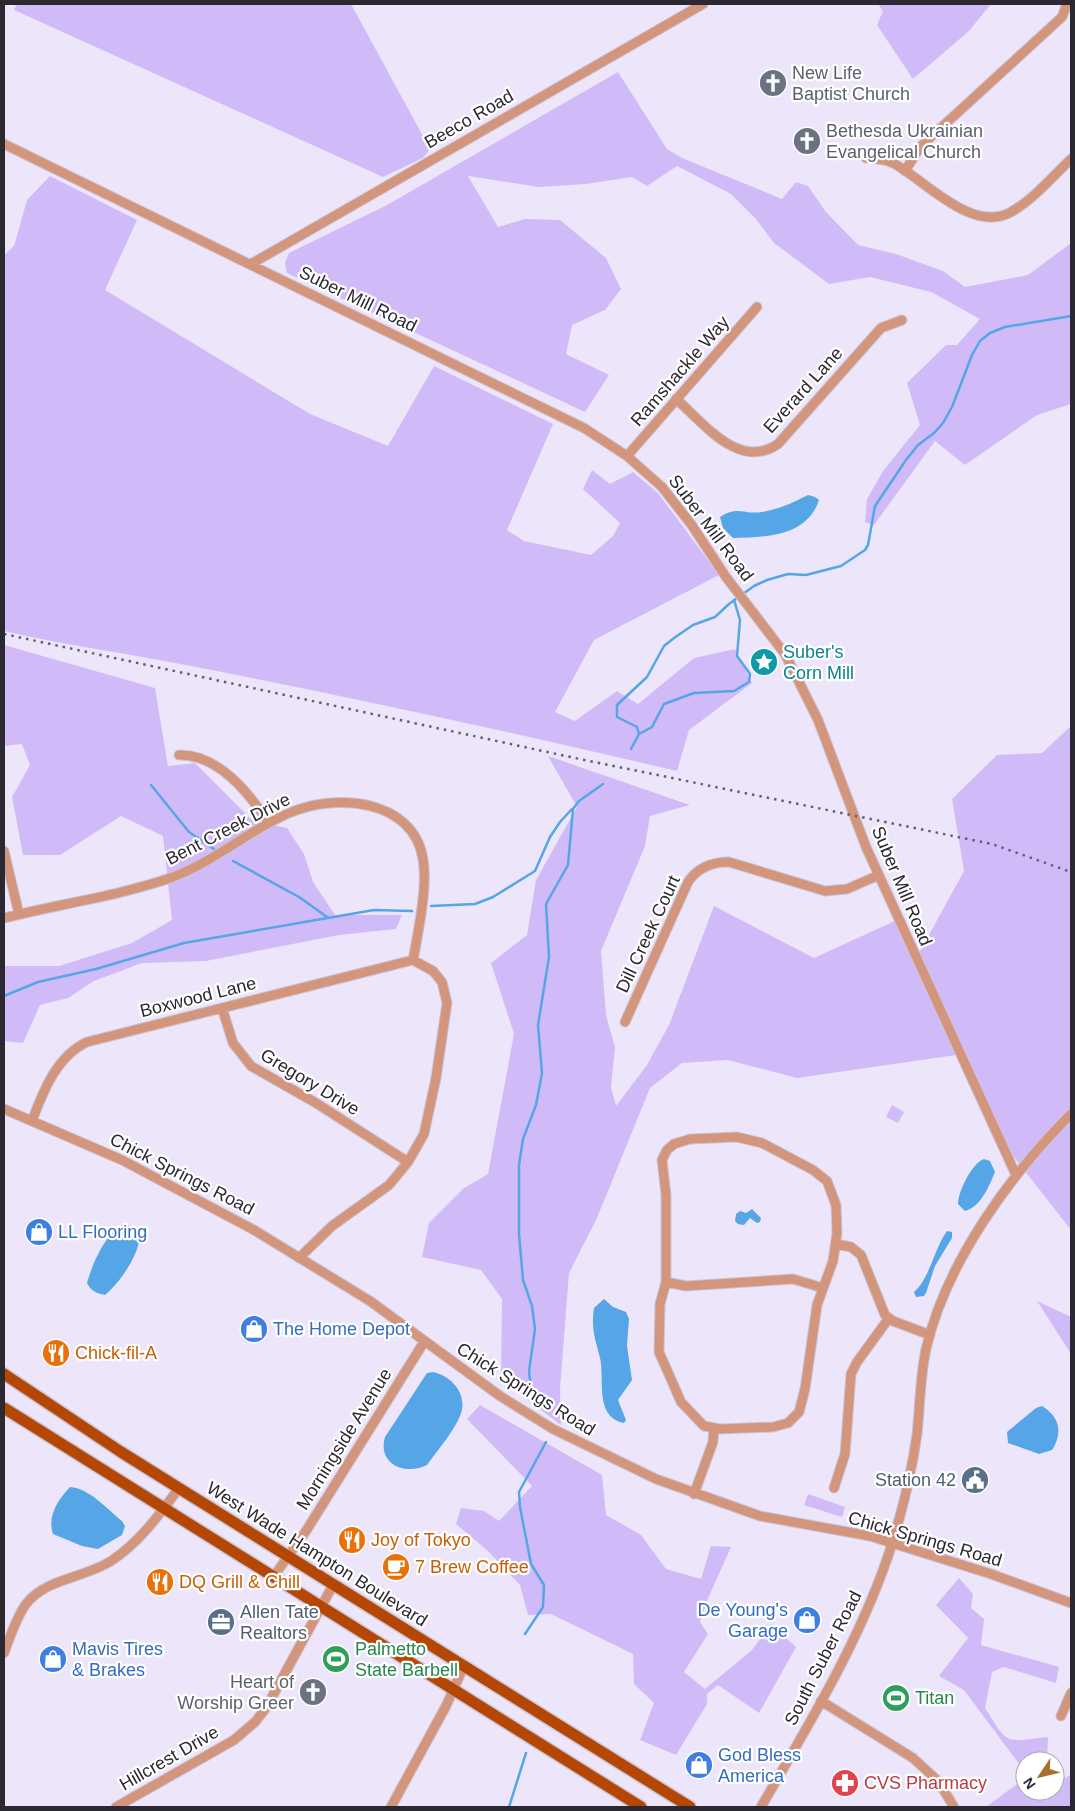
<svg xmlns="http://www.w3.org/2000/svg" width="1075" height="1811" viewBox="0 0 1075 1811" font-family="Helvetica,sans-serif">
<style>
.green{fill:#d0bbf8}
.water{fill:#56a5e6}
.lines{fill:none;stroke-linecap:round;stroke-linejoin:round}
.stream{stroke:#56a5e6;stroke-width:2.5}
.minor-casing{stroke:#cac4d7;stroke-width:11}
.major-casing{stroke:#cac4d7;stroke-width:14}
.minor{stroke:#d3967c;stroke-width:9}
.major{stroke:#b54705;stroke-width:11}
.rail{stroke:#64606d;stroke-width:2.5;stroke-dasharray:2.5 5;stroke-linecap:butt}
.labels{text-anchor:middle;dominant-baseline:central;stroke-width:4.5;stroke-linejoin:round;paint-order:stroke}
.worship-label{font-size:18px;fill:#5b616d;stroke:#fff;text-anchor:start}
.street-label{font-size:18px;fill:#2b2832;stroke:#fff}
.culture-label{font-size:18px;fill:#0d838f;stroke:#fff;text-anchor:start}
.shop-label{font-size:18px;fill:#366cbe;stroke:#fff;text-anchor:start}
.food-label{font-size:18px;fill:#c56008;stroke:#fff;text-anchor:start}
.service-label{font-size:18px;fill:#4e5e75;stroke:#fff;text-anchor:end}
.leisure-label{font-size:18px;fill:#27864d;stroke:#fff;text-anchor:start}
.health-label{font-size:18px;fill:#be3a42;stroke:#fff;text-anchor:start}
</style>
<rect width="100%" height="100%" fill="#ede6fb"/>
<path class="green" d="M17 4H351L430 149 423 158 383 177 14 10Z
M878 4H991L969 31 913 79 877 25 883 11Z
M618 72 667 149 682 158 782 199 796 182 808 186 826 212 858 245 896 254 943 271 965 287 1028 275 1071 243V404L1037 415 965 465 935 441 874 525 865 522 867 499 883 471 920 425 907 383 946 345H957L980 319 931 292 870 277 829 284 774 243 756 219 731 194 677 166 647 186 632 177 586 184 539 187 468 176 498 227 525 219 560 220 606 258 621 289 605 310 572 325 566 354 609 375 585 412 287 273 285 263 289 253 387 205Z
M50 176 137 220 105 290 310 414 388 446 434 366 553 424 507 530 524 541 591 555 613 536 620 523 583 489 592 470 610 484 633 472 658 493 719 575 594 640 555 712 575 721 617 691 638 704 694 658 735 649 752 683 689 730 677 771C511 732 343 695 175 663 118 652 60 644 4 631V255L14 246 27 200Z
M4 645 155 688 168 766 195 763 253 821 287 828 304 854 313 882 335 915H402L396 929 339 935 206 961 142 963 94 981 68 998 40 1005 23 1043 4 1041V966H59L132 943 172 920 163 836 121 816 60 855H23L12 797 30 765 22 744 4 746Z
M1071 726V1230L1006 1147 963 1054 797 1078 728 1060 682 1063 650 1088 597 1218 569 1273 560 1389 561 1425 501 1380 502 1299 481 1270 422 1257 429 1223 464 1188 488 1174 514 1034 491 963 527 935 536 880 577 807 548 756 690 805 650 816 645 846 601 951 606 1015 615 1047 611 1087 616 1106 647 1065 669 1025 714 906 814 958 899 919 918 955 964 871 952 799 997 755 1042 753Z
M892 1105 904 1112 898 1123 886 1117Z
M1037 1301 1071 1317V1354Z
M480 1405 602 1475 606 1515 641 1535 666 1569 701 1579 711 1546 731 1547 709 1596 700 1622 708 1634 684 1672 705 1689 752 1650 771 1624 796 1647 759 1713 718 1685 707 1694V1704L676 1755 640 1740 654 1703 634 1684 633 1654 551 1614 528 1615 520 1585 488 1551 456 1524 461 1508 484 1511 499 1521 532 1486 467 1419Z
M808 1494 845 1507 842 1517 804 1505Z
M959 1578 973 1594 971 1608 984 1619 981 1645 1059 1667 1056 1683 1004 1667 992 1672 985 1708C1009 1746 1004 1742 1048 1737L1047 1761H1025V1772L964 1690 939 1676 968 1638 936 1605Z
M1055 1770 1066 1778 1071 1774V1807H986L1025 1778V1791H1055Z"/>
<path class="water" d="M808 495 815 497 819 500C807 537 765 537 733 538L723 528 720 517C738 505 744 515 762 512 779 509 793 503 808 495Z
M984 1159 990 1161 995 1172C989 1186 981 1207 965 1211L958 1204C958 1192 972 1163 984 1159Z
M752 1209 761 1218 760 1222 757 1223 750 1218 744 1225 738 1224 735 1221 736 1214 740 1211 746 1213Z
M126 1224 138 1229C146 1247 119 1284 105 1295 96 1293 91 1291 87 1283 92 1265 106 1230 126 1224Z
M947 1231 952 1232V1238L935 1266 926 1293 924 1296 916 1297 914 1292C930 1278 934 1249 947 1231Z
M604 1299 613 1307 626 1312 629 1319 627 1346 632 1380 618 1400 626 1420 624 1423C594 1417 605 1379 600 1358 595 1338 591 1329 594 1308Z
M433 1372C452 1376 469 1395 460 1416 454 1431 437 1451 427 1465 405 1476 377 1464 385 1437L427 1373Z
M1042 1406C1060 1417 1063 1433 1052 1450L1039 1454 1008 1443 1007 1432 1036 1408Z
M70 1487C89 1488 107 1509 122 1521L125 1526 122 1535 98 1549 82 1546 53 1534C47 1516 58 1500 70 1487Z"/>
<g class="lines">
<path class="stream" d="M639 734 652 727 664 704 694 693 734 691 749 682 750 674 737 656 740 620 734 600
M631 749 639 734 637 727 617 717V705L647 677 664 646 674 638 693 625 715 617 729 604 754 586 767 580 788 574 806 575 841 566 865 550 868 545 875 506 906 460 918 445 934 433 943 423 952 407 972 355 980 341 990 333 1005 327 1071 316
M151 785 189 832 214 849
M233 861 299 897 327 917
M431 906 475 904 493 897 535 871 550 837 560 822 572 809
M4 996 38 982 96 969 184 943 374 910 412 911
M550 1407 532 1399 529 1371 535 1329 532 1306 523 1280 519 1234V1165L523 1139 536 1105 542 1073 538 1025 549 957 546 904 568 865 573 809 579 801 603 784
M525 1634 543 1607 544 1585 531 1564 520 1507 519 1492 546 1442
M509 1807 526 1753"/>
<defs>
<path id="minor" d="M4 144 584 428 627 456 662 487 691 524 726 577 785 654 818 720 866 847 1016 1175
M866 158C874 159 885 159 893 163 925 180 972 234 1011 212 1033 200 1053 176 1071 159
M905 171 920 147 1062 17 1067 4
M251 264 703 4
M676 399C704 423 739 471 778 444L881 328 902 320
M627 456 757 307
M179 755C218 754 249 793 269 823
M4 851 19 914
M4 918C59 904 119 896 173 877 215 861 248 831 289 813 334 793 413 798 423 859 428 885 418 933 413 960L433 971 442 982 447 1003 436 1078 424 1134 408 1162 389 1185 332 1226 299 1258
M222 1008 233 1043 251 1066 316 1103 408 1162
M625 1022 688 882C698 867 712 862 729 862L825 891 847 889 879 875
M4 1109 122 1160 254 1230 370 1301 500 1396 553 1429 656 1479 760 1516 870 1536 892 1543 991 1574 1071 1603
M32 1121C43 1091 57 1056 87 1042L413 960
M737 1137 762 1143 813 1170 827 1181 836 1205 837 1233 833 1261 817 1305 805 1389 799 1412 788 1423 773 1427 720 1429 704 1426 681 1402 659 1352 660 1304 666 1282V1195L662 1160 667 1150 674 1144 690 1139Z
M836 1244 851 1247 861 1255 885 1315 893 1321 930 1335
M666 1282 686 1286 793 1279 823 1288
M834 1488 845 1454 851 1374 857 1362 889 1318
M694 1494 713 1442 714 1428
M274 1576 306 1531 424 1342
M4 1653C10 1637 16 1618 26 1604 46 1578 85 1578 111 1561 139 1543 159 1515 179 1488
M821 1701 913 1758 938 1781 954 1807
M1061 1716 1071 1693
M116 1807 234 1740 255 1722 266 1708 333 1585
M391 1807 446 1706 464 1666
M761 1807C810 1722 862 1638 892 1544 903 1508 912 1471 917 1434 920 1406 920 1377 926 1349 946 1263 1009 1176 1071 1114"/>
<path id="major" d="M4 1374 121 1452 690 1807
M4 1408 641 1807"/>
</defs>
<use href="#minor" class="minor-casing"/>
<use href="#major" class="major-casing"/>
<use href="#minor" class="minor"/>
<use href="#major" class="major"/>
<path class="rail" d="M4 634 575 758 992 844 1071 872"/>
</g>
<defs>
<symbol id="church-disc" viewBox="-11 -11 22 22"><circle r="9.5" fill="#6b7280" stroke="#fff"/><path d="M-1.2-6h2.4v3.5h3.3v2.4h-3.3V6h-2.4V-.1h-3.3v-2.4h3.3Z" fill="#fff"/></symbol>
<symbol id="sight-disc" viewBox="-11 -11 22 22"><circle r="9.5" fill="#0f9aa8" stroke="#fff"/><path d="M0-6L1.8-2.2L6-1.7L2.9 1.2L3.7 5.4L0 3.3L-3.7 5.4L-2.9 1.2L-6-1.7L-1.8-2.2Z" fill="#fff"/></symbol>
<symbol id="shop-disc" viewBox="-11 -11 22 22"><circle r="9.5" fill="#3f7fe0" stroke="#fff"/><path d="M-5-2.5h2.3a2.7 3.5 0 0 1 5.4 0H5L5.5 6h-11ZM-1.5-2.5h3a1.5 2.3 0 0 0-3 0Z" fill="#fff"/></symbol>
<symbol id="restaurant-disc" viewBox="-11 -11 22 22"><circle r="9.5" fill="#e8710a" stroke="#fff"/><path d="M-5-6h1v4h1v-4h1v4h1v-4h1v5L-1.5 .5V6h-2V.5L-5-1ZM5-6V6H3V1.5H1.5Q1.5-4 5-6Z" fill="#fff"/></symbol>
<symbol id="civic-disc" viewBox="-11 -11 22 22"><circle r="9.5" fill="#5c6f8a" stroke="#fff"/><path d="M-.6-6.5H3V-4.5H.6V-3L4-1V1h2V6H-6V1h2V-1L-.6-3ZM-1.2 2.5V6h2.4V2.5Z" fill="#fff"/></symbol>
<symbol id="cafe-disc" viewBox="-11 -11 22 22"><circle r="9.5" fill="#e8710a" stroke="#fff"/><path d="M-5.5-4.5H6V0H3Q3 3.5 0 3.5H-2.5Q-5.5 3.5-5.5 0ZM3-3.2v2h1.7v-2ZM-6 4.5H4V6H-6Z" fill="#fff"/></symbol>
<symbol id="office-disc" viewBox="-11 -11 22 22"><circle r="9.5" fill="#5c6f8a" stroke="#fff"/><path d="M-6-3h4V-5.5h4V-3h4V5H-6ZM-1-4.5V-3h2v-1.5ZM-6 0V1H6V0Z" fill="#fff"/></symbol>
<symbol id="stadium-disc" viewBox="-11 -11 22 22"><circle r="9.5" fill="#2e9e5b" stroke="#fff"/><path d="M0-5a6.5 5 0 1 0 0 10a6.5 5 0 1 0 0-10ZM-3.5-1.8h7v3.6h-7Z" fill="#fff"/></symbol>
<symbol id="pharmacy-disc" viewBox="-11 -11 22 22"><circle r="9.5" fill="#e0444e" stroke="#fff"/><path d="M-2-6h4v4h4v4h-4v4h-4v-4h-4v-4h4Z" fill="#fff"/></symbol>
</defs>
<g fill-rule="evenodd">
<use href="#church-disc" x="757" y="67" width="32" height="32"/>
<use href="#church-disc" x="791" y="125" width="32" height="32"/>
<use href="#sight-disc" x="748" y="646" width="32" height="32"/>
<use href="#shop-disc" x="23" y="1216" width="32" height="32"/>
<use href="#shop-disc" x="238" y="1313" width="32" height="32"/>
<use href="#restaurant-disc" x="40" y="1337" width="32" height="32"/>
<use href="#civic-disc" x="959" y="1464" width="32" height="32"/>
<use href="#restaurant-disc" x="336" y="1524" width="32" height="32"/>
<use href="#cafe-disc" x="380" y="1551" width="32" height="32"/>
<use href="#restaurant-disc" x="144" y="1566" width="32" height="32"/>
<use href="#shop-disc" x="791" y="1604" width="32" height="32"/>
<use href="#office-disc" x="205" y="1606" width="32" height="32"/>
<use href="#shop-disc" x="37" y="1643" width="32" height="32"/>
<use href="#stadium-disc" x="320" y="1643" width="32" height="32"/>
<use href="#church-disc" x="297" y="1676" width="32" height="32"/>
<use href="#stadium-disc" x="880" y="1682" width="32" height="32"/>
<use href="#shop-disc" x="683" y="1749" width="32" height="32"/>
<use href="#pharmacy-disc" x="829" y="1767" width="32" height="32"/>
</g>
<g class="labels">
<g class="worship-label">
<text x="792" y="73">New Life<tspan x="792" dy="21">Baptist Church</tspan></text>
<text x="826" y="131">Bethesda Ukrainian<tspan x="826" dy="21">Evangelical Church</tspan></text>
<text x="294" y="1682" text-anchor="end">Heart of<tspan x="294" dy="21">Worship Greer</tspan></text>
</g>
<g class="street-label">
<text transform="translate(469 119) rotate(-30)">Beeco Road</text>
<text transform="translate(358 299) rotate(26)">Suber Mill Road</text>
<text transform="translate(680 371) rotate(-49)">Ramshackle Way</text>
<text transform="translate(803 390) rotate(-48)">Everard Lane</text>
<text transform="translate(711 528) rotate(53)">Suber Mill Road</text>
<text transform="translate(228 829) rotate(-27)">Bent Creek Drive</text>
<text transform="translate(902 886) rotate(67)">Suber Mill Road</text>
<text transform="translate(648 934) rotate(-65)">Dill Creek Court</text>
<text transform="translate(198 997) rotate(-14)">Boxwood Lane</text>
<text transform="translate(310 1082) rotate(31)">Gregory Drive</text>
<text transform="translate(182 1174) rotate(27)">Chick Springs Road</text>
<text transform="translate(526 1389) rotate(32)">Chick Springs Road</text>
<text transform="translate(344 1439) rotate(-58)">Morningside Avenue</text>
<text transform="translate(925 1539) rotate(16)">Chick Springs Road</text>
<text transform="translate(317 1554) rotate(32)">West Wade Hampton Boulevard</text>
<text transform="translate(823 1658) rotate(-63)">South Suber Road</text>
<text transform="translate(169 1758) rotate(-30)">Hillcrest Drive</text>
</g>
<g class="culture-label">
<text x="783" y="652">Suber's<tspan x="783" dy="21">Corn Mill</tspan></text>
</g>
<g class="shop-label">
<text x="58" y="1232">LL Flooring</text>
<text x="273" y="1329">The Home Depot</text>
<text x="788" y="1610" text-anchor="end">De Young's<tspan x="788" dy="21">Garage</tspan></text>
<text x="72" y="1649">Mavis Tires<tspan x="72" dy="21">&amp; Brakes</tspan></text>
<text x="718" y="1755">God Bless<tspan x="718" dy="21">America</tspan></text>
</g>
<g class="food-label">
<text x="75" y="1353">Chick-fil-A</text>
<text x="371" y="1540">Joy of Tokyo</text>
<text x="415" y="1567">7 Brew Coffee</text>
<text x="179" y="1582">DQ Grill &amp; Chill</text>
</g>
<g class="service-label">
<text x="956" y="1480">Station 42</text>
<text x="240" y="1612" text-anchor="start">Allen Tate<tspan x="240" dy="21">Realtors</tspan></text>
</g>
<g class="leisure-label">
<text x="355" y="1649">Palmetto<tspan x="355" dy="21">State Barbell</tspan></text>
<text x="915" y="1698">Titan</text>
</g>
<g class="health-label">
<text x="864" y="1783">CVS Pharmacy</text>
</g>
</g>
<rect width="1075" height="1811" fill="none" stroke="#2b2832" stroke-width="10"/>
<g transform="translate(1040 1776) rotate(235)"><circle r="24" fill="#ffffff" stroke="#aaa9ad"/>
<path d="M0-4L9 19L0 12L-9 19Z" fill="#a7712c"/>
<text y="-8" font-size="14" font-weight="bold" text-anchor="middle" fill="#2b2832">N</text>
</g>
</svg>
